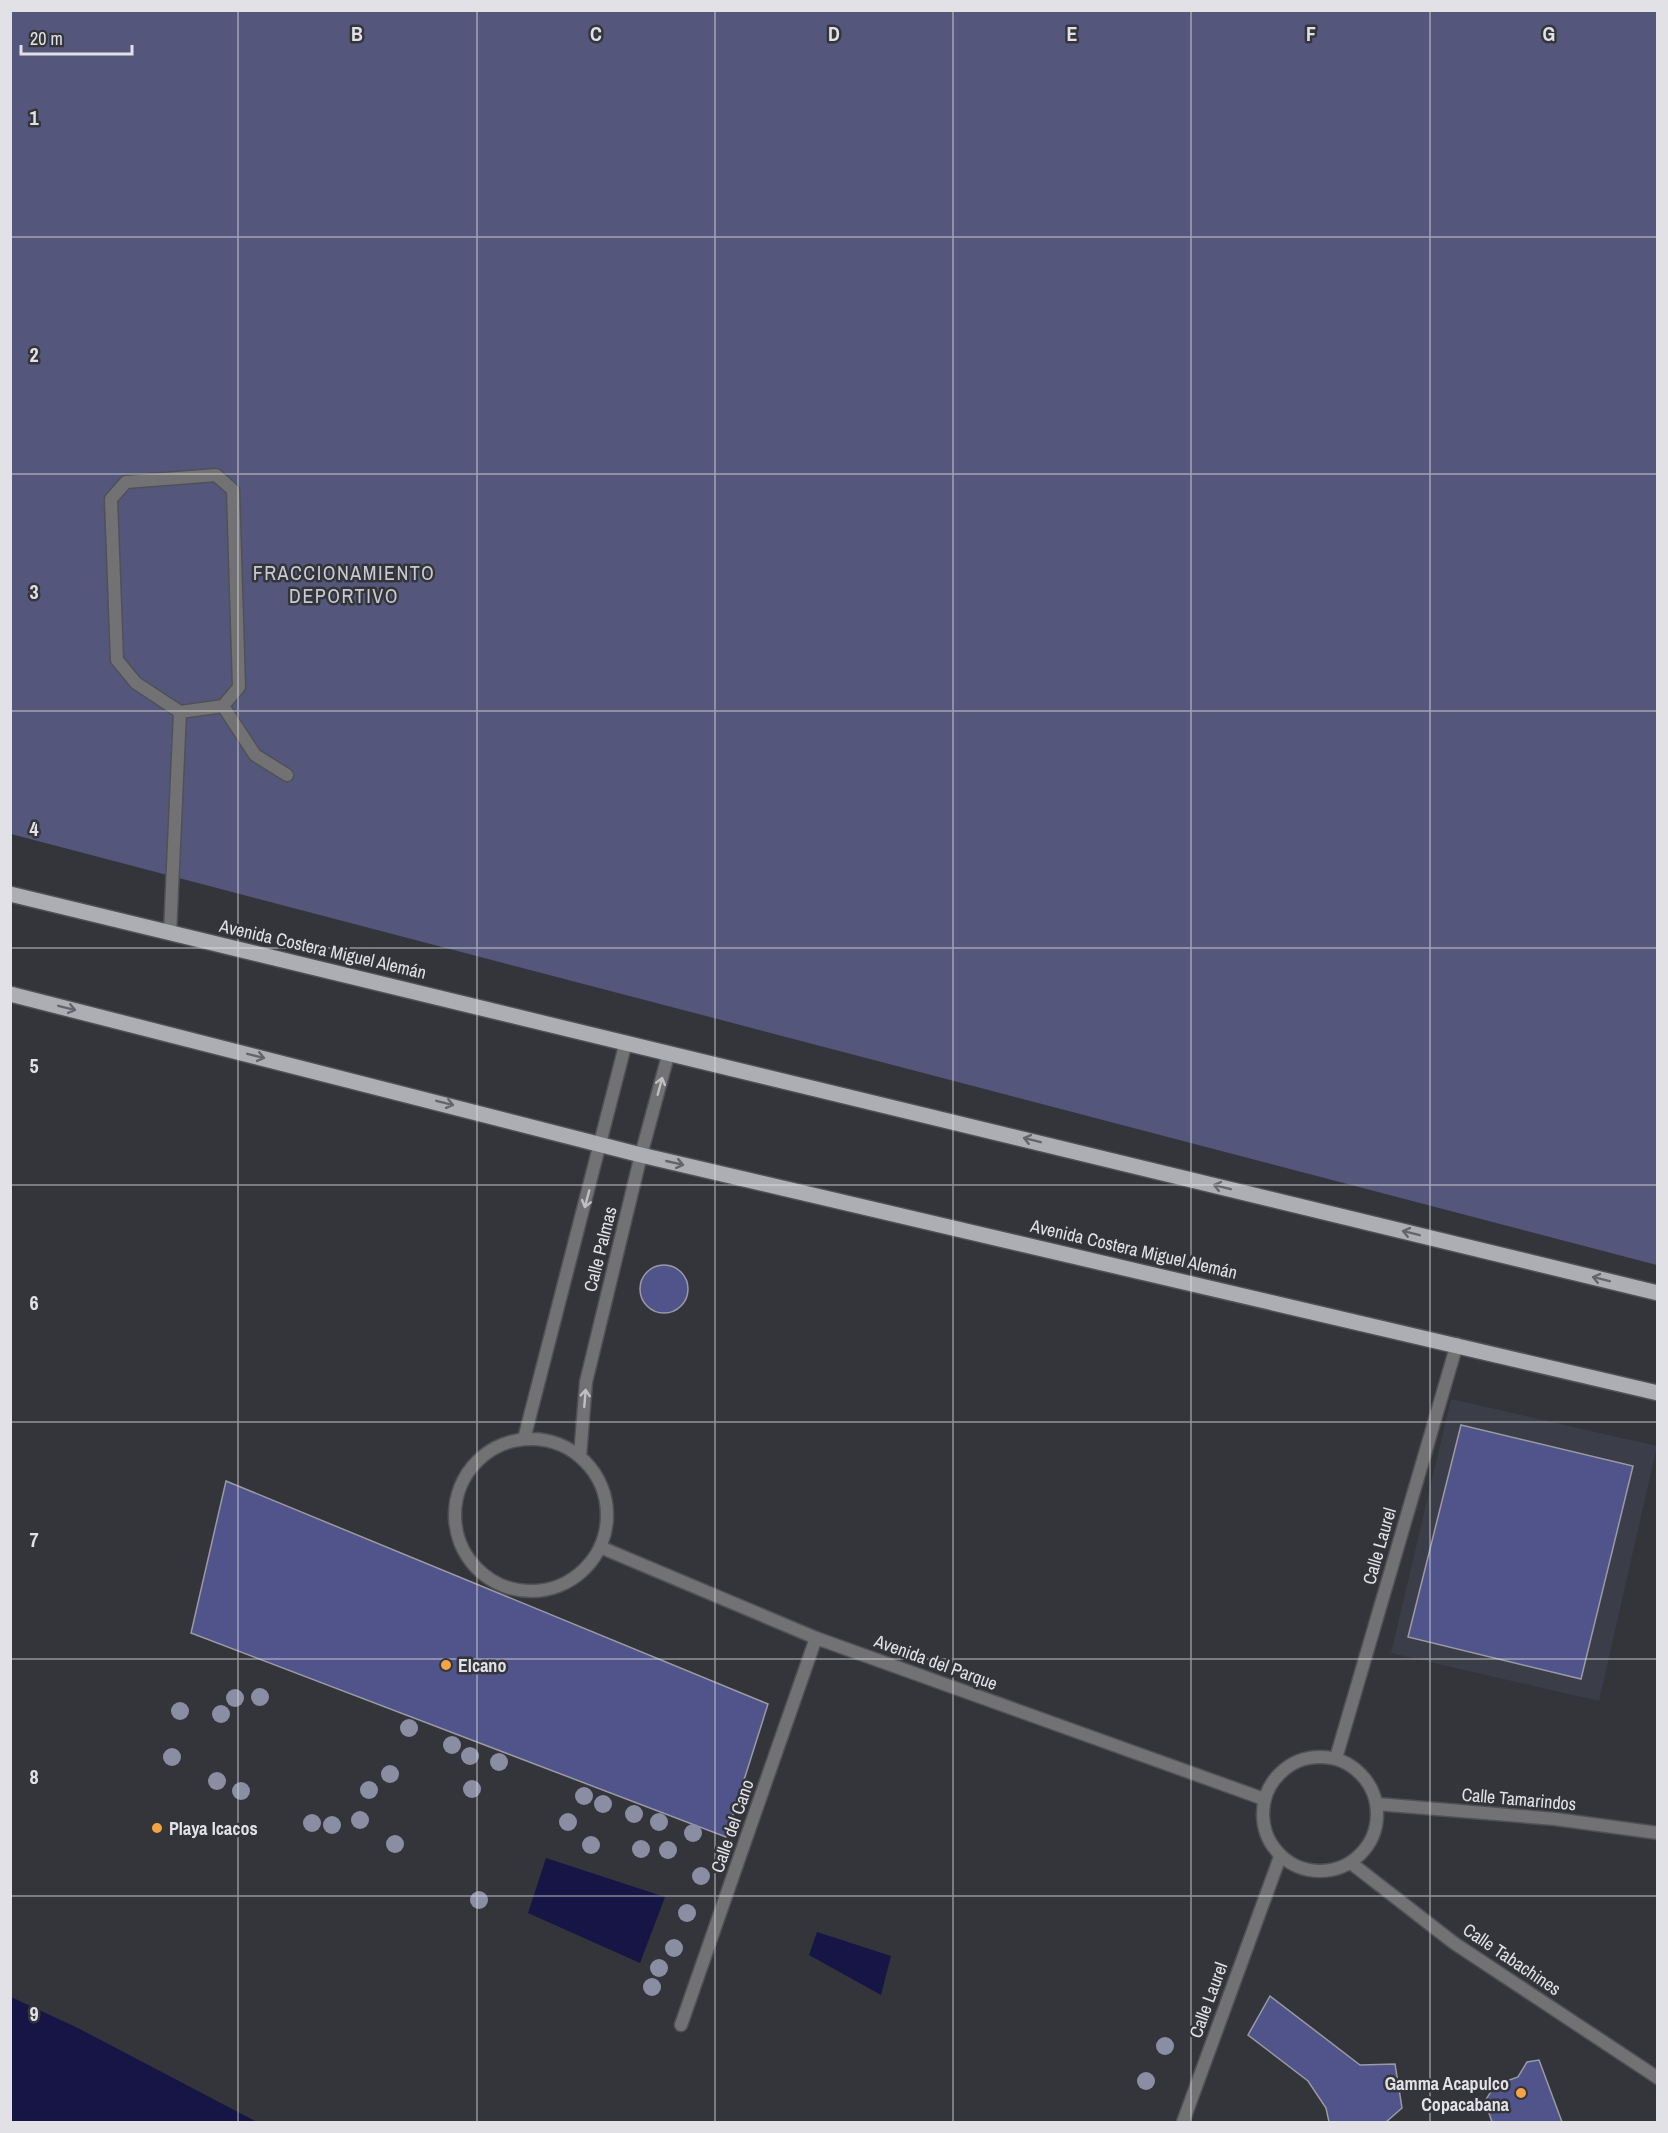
<svg xmlns="http://www.w3.org/2000/svg" width="1668" height="2133" viewBox="0 0 1668 2133" font-family="'Archivo Narrow',sans-serif">
<style>
.built{fill:#3b3d48}
.green{fill:#54577b}
.water{fill:#171545}
.building{fill:#50548b;stroke:#9a9ba2;stroke-width:1.5}
.lines{fill:none;stroke-linecap:round;stroke-linejoin:round}
.service-casing{stroke:#505156;stroke-width:15}
.minor-casing{stroke:#505156;stroke-width:15}
.primary-casing{stroke:#505156;stroke-width:18}
.service{stroke:#727275;stroke-width:12}
.minor{stroke:#727275;stroke-width:12}
.primary{stroke:#adaeb4;stroke-width:15}
.tree{fill:#8b8ea3}
.oneway{stroke:#64656b}
.oneway2{stroke:#c0c0c4}
.grid{fill:none;stroke:#e2e2e6;stroke-width:1.5;stroke-opacity:0.55}
.poi-dot{fill:#f2a541;stroke:#34353a;stroke-width:2}
.labels{text-anchor:middle;dominant-baseline:central;stroke-width:5;stroke-linejoin:round;paint-order:stroke}
.street-label{font-size:18px;fill:#e2e2e6;stroke:#34353a}
.poi-label{font-size:18px;font-weight:bold;fill:#e2e2e6;stroke:#34353a;text-anchor:start}
.neighbourhood-label{font-size:20px;letter-spacing:1.5px;fill:#c9cad1;stroke:#34353a}
.grid-label{font-size:20px;text-anchor:middle;font-weight:bold;fill:#e2e2e6;stroke:#34353a;stroke-width:5;stroke-linejoin:round;paint-order:stroke}
</style>
<rect width="100%" height="100%" fill="#34353a"/>
<path class="built" d="M1451 1399 1657 1446 1599 1701 1391 1653Z"/>
<path class="green" d="M10 11H1657V1265L11 834Z"/>
<path class="water" d="M546 1858 665 1897 640 1963 528 1913Z
M817 1932 891 1956 881 1995 809 1955Z
M11 1997 78 2028 257 2122H11Z"/>
<path class="building" d="M640 1289a24 24 0 1 1 48 0a24 24 0 1 1-48 0Z
M1461 1425 1633 1466 1581 1679 1408 1637Z
M226 1481 768 1704 726 1837 191 1633Z
M1270 1996 1360 2065 1395 2064 1402 2108 1386 2122H1329L1326 2108 1308 2081 1248 2035Z
M1539 2060 1562 2122H1492L1485 2101 1495 2085 1518 2077 1527 2062Z"/>
<g class="lines">
<defs>
<path id="service" d="M216 475 233 490 239 687 223 706 180 712 136 683 117 660 111 499 126 482Z
M223 706 255 755 287 775
M170 933 180 712
M681 2025 816 1638
M1183 2122 1280 1857"/>
<path id="minor" d="M455 1515a76 76 0 1 1 152 0a76 76 0 1 1-152 0Z
M524 1439 626 1042
M580 1456 586 1382 641 1155 669 1052
M600 1547 816 1638 1264 1799
M1263 1814a57 57 0 1 1 114 0a57 57 0 1 1-114 0Z
M1336 1758 1457 1344
M1377 1804 1555 1819 1658 1833
M1351 1863 1454 1943 1658 2078"/>
<path id="primary" d="M10 894 1658 1293
M10 994 641 1155 1658 1393"/>
</defs>
<use href="#service" class="service-casing"/>
<use href="#minor" class="minor-casing"/>
<use href="#primary" class="primary-casing"/>
<use href="#service" class="service"/>
<use href="#minor" class="minor"/>
<use href="#primary" class="primary"/>
</g>
<g class="tree">
<circle cx="260" cy="1697" r="9"/>
<circle cx="235" cy="1698" r="9"/>
<circle cx="180" cy="1711" r="9"/>
<circle cx="221" cy="1714" r="9"/>
<circle cx="409" cy="1728" r="9"/>
<circle cx="452" cy="1745" r="9"/>
<circle cx="470" cy="1756" r="9"/>
<circle cx="172" cy="1757" r="9"/>
<circle cx="499" cy="1762" r="9"/>
<circle cx="390" cy="1774" r="9"/>
<circle cx="217" cy="1781" r="9"/>
<circle cx="472" cy="1789" r="9"/>
<circle cx="369" cy="1790" r="9"/>
<circle cx="241" cy="1791" r="9"/>
<circle cx="584" cy="1796" r="9"/>
<circle cx="603" cy="1804" r="9"/>
<circle cx="634" cy="1814" r="9"/>
<circle cx="360" cy="1820" r="9"/>
<circle cx="568" cy="1822" r="9"/>
<circle cx="659" cy="1822" r="9"/>
<circle cx="312" cy="1823" r="9"/>
<circle cx="332" cy="1825" r="9"/>
<circle cx="693" cy="1833" r="9"/>
<circle cx="395" cy="1844" r="9"/>
<circle cx="591" cy="1845" r="9"/>
<circle cx="641" cy="1849" r="9"/>
<circle cx="668" cy="1850" r="9"/>
<circle cx="701" cy="1876" r="9"/>
<circle cx="479" cy="1900" r="9"/>
<circle cx="687" cy="1913" r="9"/>
<circle cx="674" cy="1948" r="9"/>
<circle cx="659" cy="1968" r="9"/>
<circle cx="652" cy="1987" r="9"/>
<circle cx="1165" cy="2046" r="9"/>
<circle cx="1146" cy="2081" r="9"/>
</g>
<defs><path id="oneway-shaft" d="M-6 0H5M1.5-3L5.5 0L1.5 3" fill="none" stroke-width="1.6" stroke-linecap="round" stroke-linejoin="round" transform="scale(1.5)"/></defs>
<g class="oneway">
<use href="#oneway-shaft" transform="translate(67 1008) rotate(14)"/>
<use href="#oneway-shaft" transform="translate(256 1056) rotate(14)"/>
<use href="#oneway-shaft" transform="translate(445 1103) rotate(14)"/>
<use href="#oneway-shaft" transform="translate(1032 1140) rotate(-166)"/>
<use href="#oneway-shaft" transform="translate(675 1163) rotate(13)"/>
<use href="#oneway-shaft" transform="translate(1222 1187) rotate(-166)"/>
<use href="#oneway-shaft" transform="translate(1411 1233) rotate(-166)"/>
<use href="#oneway-shaft" transform="translate(1601 1279) rotate(-166)"/>
</g>
<g class="oneway2">
<use href="#oneway-shaft" transform="translate(660 1086) rotate(-75)"/>
<use href="#oneway-shaft" transform="translate(587 1199) rotate(105)"/>
<use href="#oneway-shaft" transform="translate(585 1398) rotate(-85)"/>
</g>
<path class="grid" d="M238 10V2122M477 10V2122M715 10V2122M953 10V2122M1191 10V2122M1430 10V2122M10 237H1658M10 474H1658M10 711H1658M10 948H1658M10 1185H1658M10 1422H1658M10 1659H1658M10 1896H1658"/>
<g class="poi-dot">
<circle cx="446" cy="1665" r="6"/>
<circle cx="157" cy="1828" r="6"/>
<circle cx="1521" cy="2093" r="6"/>
</g>
<g class="labels">
<g class="street-label">
<text transform="translate(323 949) rotate(13)">Avenida Costera Miguel Alemán</text>
<text transform="translate(600 1249) rotate(-76)">Calle Palmas</text>
<text transform="translate(1134 1249) rotate(13)">Avenida Costera Miguel Alemán</text>
<text transform="translate(1379 1546) rotate(-74)">Calle Laurel</text>
<text transform="translate(936 1662) rotate(20)">Avenida del Parque</text>
<text transform="translate(1519 1799) rotate(5)">Calle Tamarindos</text>
<text transform="translate(732 1826) rotate(-71)">Calle del Cano</text>
<text transform="translate(1512 1959) rotate(34)">Calle Tabachines</text>
<text transform="translate(1208 2000) rotate(-70)">Calle Laurel</text>
</g>
<g class="poi-label">
<text x="458" y="1665">Elcano</text>
<text x="169" y="1828">Playa Icacos</text>
<text x="1509" y="2083" text-anchor="end">Gamma Acapulco<tspan x="1509" dy="21">Copacabana</tspan></text>
</g>
<g class="neighbourhood-label">
<text x="344" y="572">FRACCIONAMIENTO<tspan x="344" dy="23">DEPORTIVO</tspan></text>
</g>
</g>
<g class="grid-label">
<text x="357" y="41">B</text>
<text x="596" y="41">C</text>
<text x="834" y="41">D</text>
<text x="1072" y="41">E</text>
<text x="1311" y="41">F</text>
<text x="1549" y="41">G</text>
<text x="34" y="125">1</text>
<text x="34" y="362">2</text>
<text x="34" y="599">3</text>
<text x="34" y="836">4</text>
<text x="34" y="1073">5</text>
<text x="34" y="1310">6</text>
<text x="34" y="1547">7</text>
<text x="34" y="1784">8</text>
<text x="34" y="2021">9</text>
</g>
<rect width="1668" height="2133" fill="none" stroke="#e2e2e6" stroke-width="24"/>
<path d="M21 45v9h111v-9" fill="none" stroke="#e2e2e6" stroke-width="3"/>
<text x="30" y="45" font-size="18" fill="#e2e2e6" stroke="#34353a" stroke-width="4.5" paint-order="stroke">20 m</text>
</svg>
